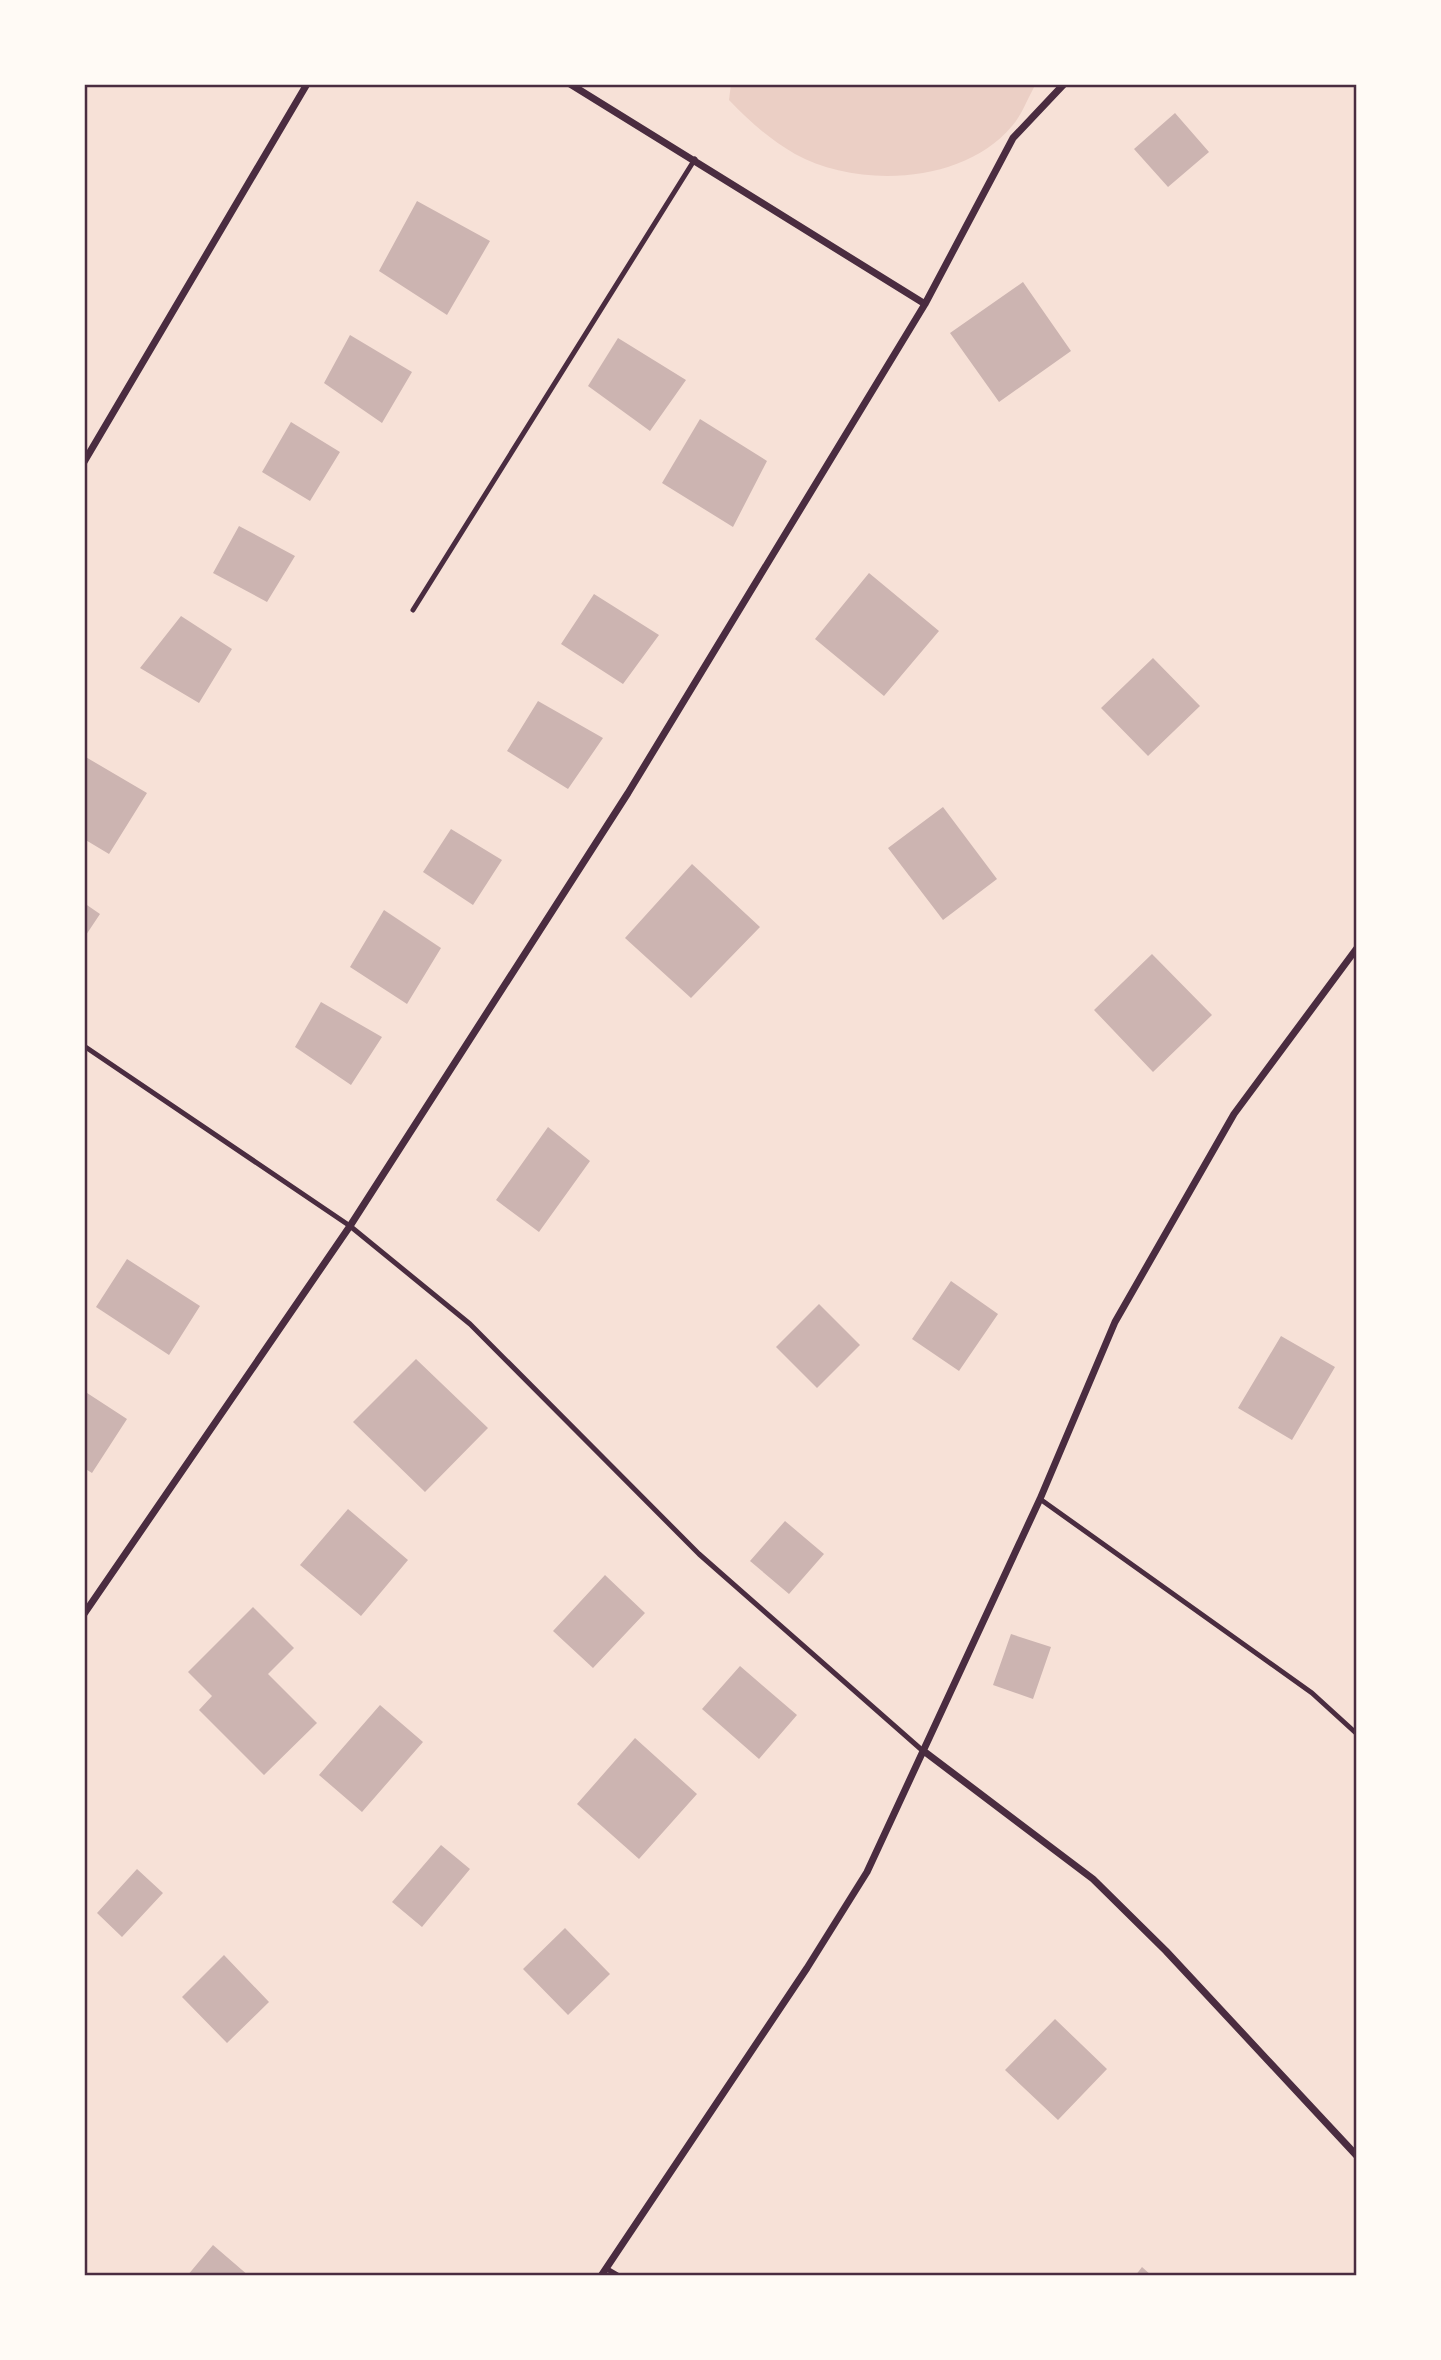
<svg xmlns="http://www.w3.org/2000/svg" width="1441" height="2360" viewBox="0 0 1441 2360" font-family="Montserrat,sans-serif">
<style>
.green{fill:#ebcfc5}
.building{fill:#ccb4b1}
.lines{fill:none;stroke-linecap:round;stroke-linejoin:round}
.service{stroke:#4a2c40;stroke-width:5}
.minor{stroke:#4a2c40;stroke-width:7}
.neatline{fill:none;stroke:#4a2c40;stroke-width:2.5}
</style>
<rect width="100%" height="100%" fill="#f7e1d7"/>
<path class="green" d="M731 84H1036C1028 97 1022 115 1012 126 964 184 858 189 795 154 769 139 749 121 729 100Z"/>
<path class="building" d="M1175 113 1209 152 1168 187 1134 149Z
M417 201 490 241 447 315 379 271Z
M1023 282 1071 351 999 402 950 333Z
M350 335 412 372 382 423 324 383Z
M618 338 686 380 650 431 588 386Z
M700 419 767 461 733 527 662 483Z
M291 422 340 452 310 501 262 472Z
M239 526 295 556 267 602 213 573Z
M869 573 939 631 884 696 815 639Z
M594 594 659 635 623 684 561 644Z
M181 616 232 649 199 703 140 668Z
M1153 658 1200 706 1148 756 1101 708Z
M538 701 603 738 568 789 507 751Z
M84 756 147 793 109 854 84 839Z
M943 807 997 879 943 920 888 848Z
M451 829 502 860 473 905 423 872Z
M692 864 760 927 691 998 625 938Z
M84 903 100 914 84 938Z
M384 910 441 948 407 1004 350 967Z
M1152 954 1212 1015 1153 1072 1094 1010Z
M321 1002 382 1037 351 1085 295 1047Z
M548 1127 590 1161 539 1232 496 1200Z
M127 1259 200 1306 169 1355 96 1307Z
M951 1281 998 1314 959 1371 912 1339Z
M819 1304 860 1345 817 1388 776 1347Z
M1281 1336 1335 1367 1292 1440 1238 1408Z
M416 1359 488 1428 425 1492 353 1422Z
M84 1391 127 1419 92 1473 84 1468Z
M348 1509 408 1560 361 1616 300 1565Z
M785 1521 824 1554 789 1594 750 1561Z
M605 1575 645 1613 593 1668 553 1631Z
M253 1607 294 1648 268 1674 317 1723 264 1775 199 1710 212 1696 188 1672Z
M1011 1634 1051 1647 1033 1699 993 1685Z
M740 1666 797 1715 759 1759 702 1709Z
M380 1705 423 1742 362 1812 319 1775Z
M635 1738 697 1794 639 1859 577 1804Z
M441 1845 470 1869 422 1927 392 1902Z
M137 1869 163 1893 122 1937 97 1913Z
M565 1928 610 1974 568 2015 523 1969Z
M224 1955 269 2002 227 2043 182 1997Z
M1055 2019 1107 2069 1058 2120 1005 2070Z
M213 2245 249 2276H187Z
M1142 2267 1152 2276H1135Z"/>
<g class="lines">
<path class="service" d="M413 610 695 159
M84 1046 350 1226 470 1324 699 1554 923 1751
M1040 1499 1312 1693 1357 1734
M607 2269 619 2276"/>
<path class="minor" d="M570 84 925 304
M84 462 307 84
M84 1614 350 1226 628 793 925 304 1013 138 1064 84
M925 1752 1093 1879 1166 1951 1357 2156
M601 2276 807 1968 867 1872 1040 1499 1115 1322 1234 1114 1357 948"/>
</g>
<rect width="1441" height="2360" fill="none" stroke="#fffaf5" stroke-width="172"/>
<rect x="86" y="86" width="1269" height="2188" class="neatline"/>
</svg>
